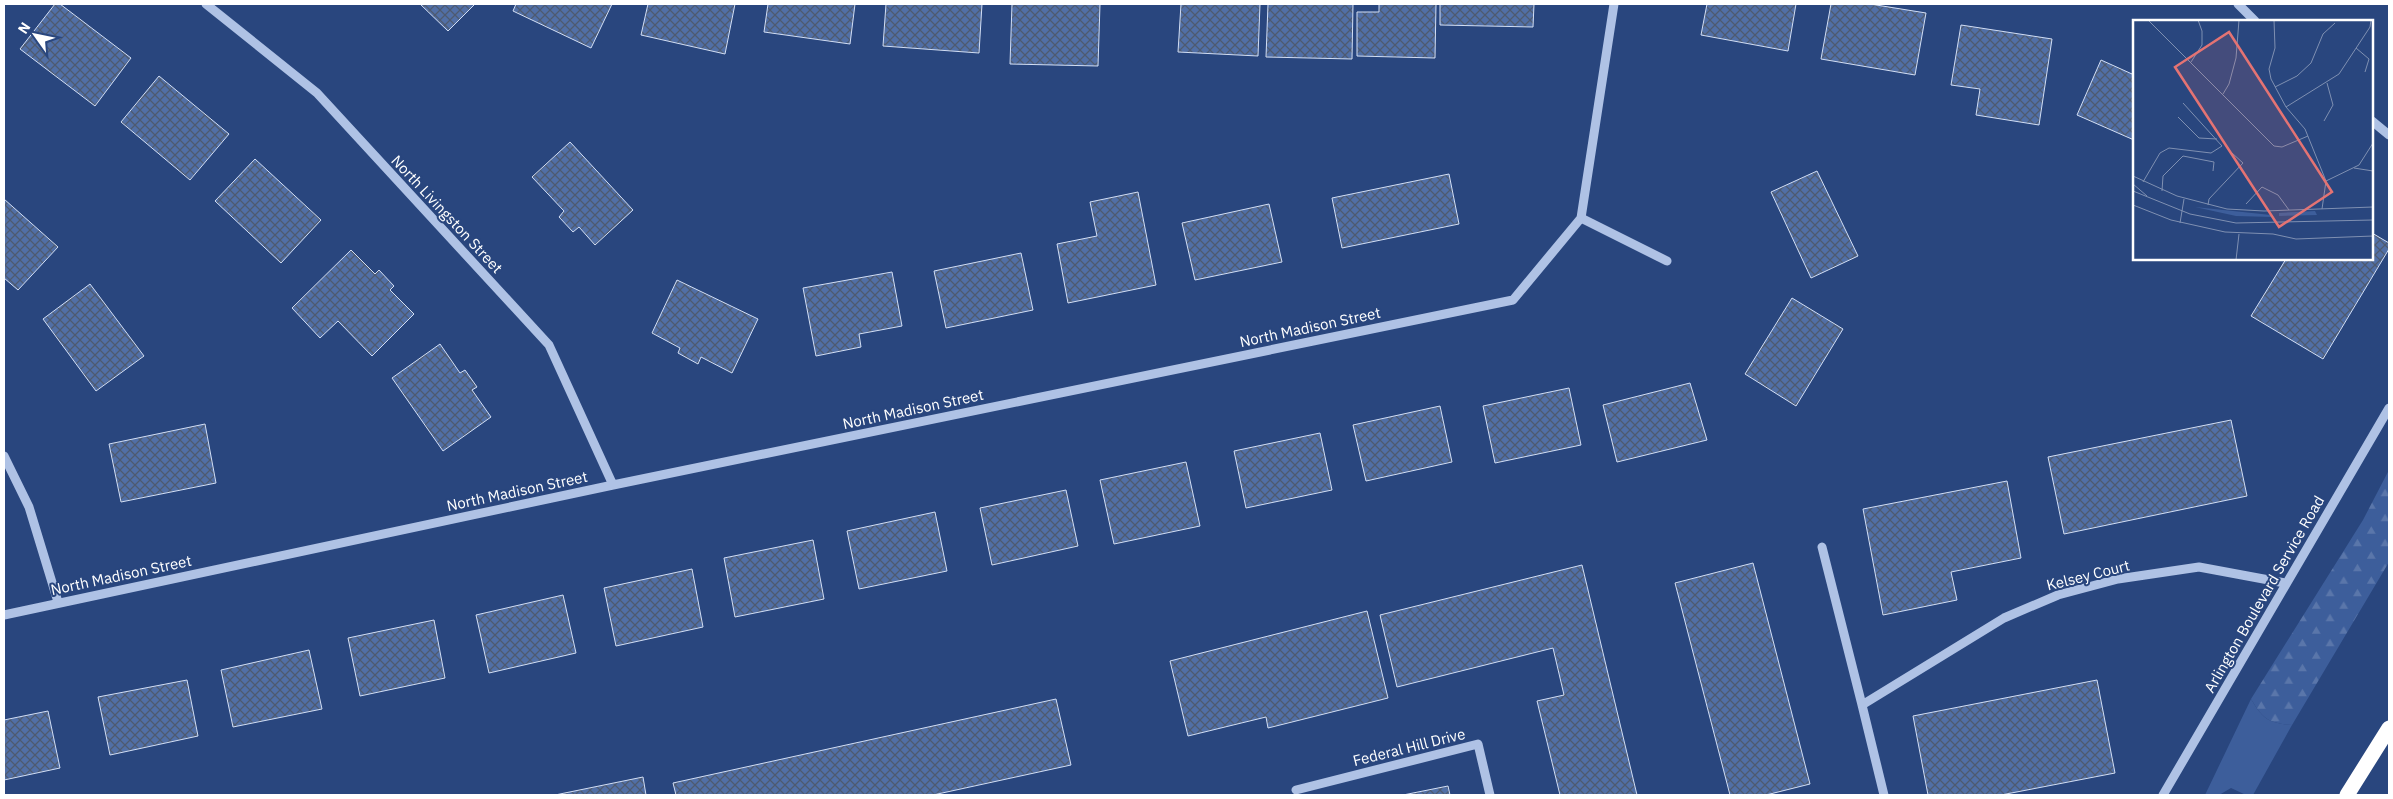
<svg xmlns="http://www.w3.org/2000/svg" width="2393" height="799" viewBox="0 0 2393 799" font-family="'IBM Plex Sans',sans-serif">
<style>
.grass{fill:#3d5e9b}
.forest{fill:url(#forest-firs)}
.building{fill:url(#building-cross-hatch);stroke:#d2def4}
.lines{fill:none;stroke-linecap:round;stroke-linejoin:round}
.minor{stroke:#afc2e5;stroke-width:9}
.highway{stroke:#fff;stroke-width:15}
.labels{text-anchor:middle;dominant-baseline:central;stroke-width:4;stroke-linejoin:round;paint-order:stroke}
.street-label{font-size:15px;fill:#fff;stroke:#29467e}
.inset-road{fill:none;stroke:#7f90b2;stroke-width:1}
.view{fill:#e47373;fill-opacity:0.15;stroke:#e47373;stroke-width:2.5}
.inset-edge{fill:none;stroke:#fff;stroke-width:2.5}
</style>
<defs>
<pattern id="forest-firs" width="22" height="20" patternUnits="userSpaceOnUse" patternTransform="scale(1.25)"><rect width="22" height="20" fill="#3d5e9b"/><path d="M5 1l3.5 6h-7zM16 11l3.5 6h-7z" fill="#5a76aa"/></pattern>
<pattern id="building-cross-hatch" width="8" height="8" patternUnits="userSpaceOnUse" patternTransform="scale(1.25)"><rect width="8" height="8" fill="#516fa6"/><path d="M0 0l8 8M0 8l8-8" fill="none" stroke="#4e5a70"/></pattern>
</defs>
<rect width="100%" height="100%" fill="#29467e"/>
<path class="grass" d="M2251 699C2263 719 2268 723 2292 725L2253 795H2246L2231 788 2219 795H2205Z"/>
<path class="forest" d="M2389 470V562L2292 725C2268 723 2263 719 2251 699L2363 520Z"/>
<path class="building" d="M55 4H60L131 58 95 106 20 49Z
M420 4H475L448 31Z
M516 4H612L591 48 513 11Z
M648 4H735L725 54 641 35Z
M768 4H855L850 44 764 32Z
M886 4H982L979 53 883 46Z
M1012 4H1100L1098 66 1010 64Z
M1181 4H1260L1258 56 1178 52Z
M1268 4H1353L1352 59 1266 57Z
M1379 4H1436L1435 58 1357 56V12H1379Z
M1440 4H1534L1533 27 1440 25Z
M1707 4H1796L1788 51 1701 35Z
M1831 4H1870L1926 13 1915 75 1821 59Z
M1961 25 2052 39 2039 125 1976 115 1980 89 1951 85Z
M2101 60 2132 74 2134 69V140L2077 115Z
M159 76 229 134 190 180 121 122Z
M570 142 633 210 595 245 579 227 573 232 559 217 564 211 532 177Z
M255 159 321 220 281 263 215 201Z
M1817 171 1858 256 1811 278 1771 192Z
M1449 174 1459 224 1342 248 1332 198Z
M1138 192 1156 285 1068 303 1057 244 1097 236 1090 202Z
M4 199 58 247 18 290 4 278Z
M1269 204 1282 262 1195 280 1182 223Z
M2372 233 2389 243V249L2323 359 2251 316 2286 259H2372Z
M351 250 375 274 379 270 394 286 390 290 414 314 372 356 338 321 320 338 292 308Z
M1021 253 1033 310 946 328 934 271Z
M892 272 902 326 859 334 861 347 816 356 803 288Z
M677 280 758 319 732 373 701 357 698 364 678 353 680 348 652 333Z
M90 284 144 356 96 391 43 319Z
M1792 298 1843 329 1796 406 1745 374Z
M440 344 460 373 465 370 477 387 472 390 491 417 443 451 392 378Z
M1690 383 1707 440 1617 462 1603 405Z
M1569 388 1581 445 1495 463 1483 406Z
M1440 406 1452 462 1366 481 1353 425Z
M2231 420 2247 496 2064 534 2048 457Z
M205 424 216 483 121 502 109 444Z
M1320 433 1332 490 1246 508 1234 451Z
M1186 462 1200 526 1114 544 1100 480Z
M2007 481 2021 558 1951 572 1957 600 1883 615 1863 509Z
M1066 490 1078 546 992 565 980 508Z
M935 512 947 571 859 589 847 531Z
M813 540 824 599 735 617 724 558Z
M1753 563 1810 784 1766 795H1730L1675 583Z
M1582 565 1637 795H1560L1537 701 1564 695 1553 648 1397 687 1380 615Z
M692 569 703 627 616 646 604 588Z
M563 595 576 653 489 673 476 615Z
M1367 611 1388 698 1268 728 1266 717 1188 736 1170 661Z
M434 620 445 678 360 696 348 638Z
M309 650 322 709 233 727 221 670Z
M187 680 198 736 110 755 98 697Z
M2097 680 2115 773 2001 795H1928L1913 716Z
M1056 699 1071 765 933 795H676L673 783Z
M48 711 60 768 4 780V720Z
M643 777 646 795H555Z
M1448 786 1450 795H1403Z"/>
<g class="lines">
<path class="minor" d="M206 4 317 93 549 345 613 485
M2238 4 2255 21
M2372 121 2389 135
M1581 218 1667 261
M4 456 29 507 58 602
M1822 547 1862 705
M4 615 613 485 1513 300 1581 218 1614 4
M1296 790 1478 744 1490 795
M1884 795 1862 705 2004 618 2058 595 2118 579 2199 567 2285 583
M2163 795 2389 408"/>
<path class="highway" d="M2347 795 2389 728"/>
</g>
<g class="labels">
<g class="street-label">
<text transform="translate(447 214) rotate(47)">North Livingston Street</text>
<text transform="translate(1310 327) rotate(-12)">North Madison Street</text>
<text transform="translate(913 409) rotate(-12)">North Madison Street</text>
<text transform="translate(517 491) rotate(-12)">North Madison Street</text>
<text transform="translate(121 575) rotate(-12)">North Madison Street</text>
<text transform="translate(2088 575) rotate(-14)">Kelsey Court</text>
<text transform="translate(2264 594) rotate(-60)">Arlington Boulevard Service Road</text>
<text transform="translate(1409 747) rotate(-14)">Federal Hill Drive</text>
</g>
</g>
<g transform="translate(2133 20)">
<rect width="240" height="240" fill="#29467e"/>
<path d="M62 187 138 195 140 197 103 196ZM182 191 184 195 146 196V193Z" fill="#3d5e9b"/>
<path class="inset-road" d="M15 0 141 126 149 127 175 116M141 0 142 28 136 49 138 59 153 87 172 109 193 161M223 28 236 39 232 52M58 42 69 25V11L65 0M142 67 164 56 178 43 190 14 202 3M90 74 96 64 103 38 106 0M153 87 206 54 237 7 238 0M45 97 66 118 84 119M191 101 200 85 194 63M221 148 240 151M0 156 44 176 94 189 131 191 240 187M10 162 27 133 36 128 78 133 89 126 50 83M0 164 14 176M0 171 57 194 103 203 240 200M29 171 30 156 50 136 81 142 80 151M113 184 129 167 145 175 156 190M0 185 38 200 92 212 140 214 163 219 240 216M75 185 76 179 110 143 99 133M189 189 193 161 226 145 240 123M47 203 51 179M103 240 106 214"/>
<path class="view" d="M96 12 199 172 146 207 42 47Z"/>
<rect width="240" height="240" class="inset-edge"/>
</g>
<rect width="2393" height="799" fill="none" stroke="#ffffff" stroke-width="10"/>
<g transform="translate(35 35) rotate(303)" stroke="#29467e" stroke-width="4" paint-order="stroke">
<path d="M0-4L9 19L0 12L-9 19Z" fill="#ffffff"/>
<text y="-8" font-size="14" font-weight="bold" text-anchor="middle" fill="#ffffff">N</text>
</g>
</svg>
